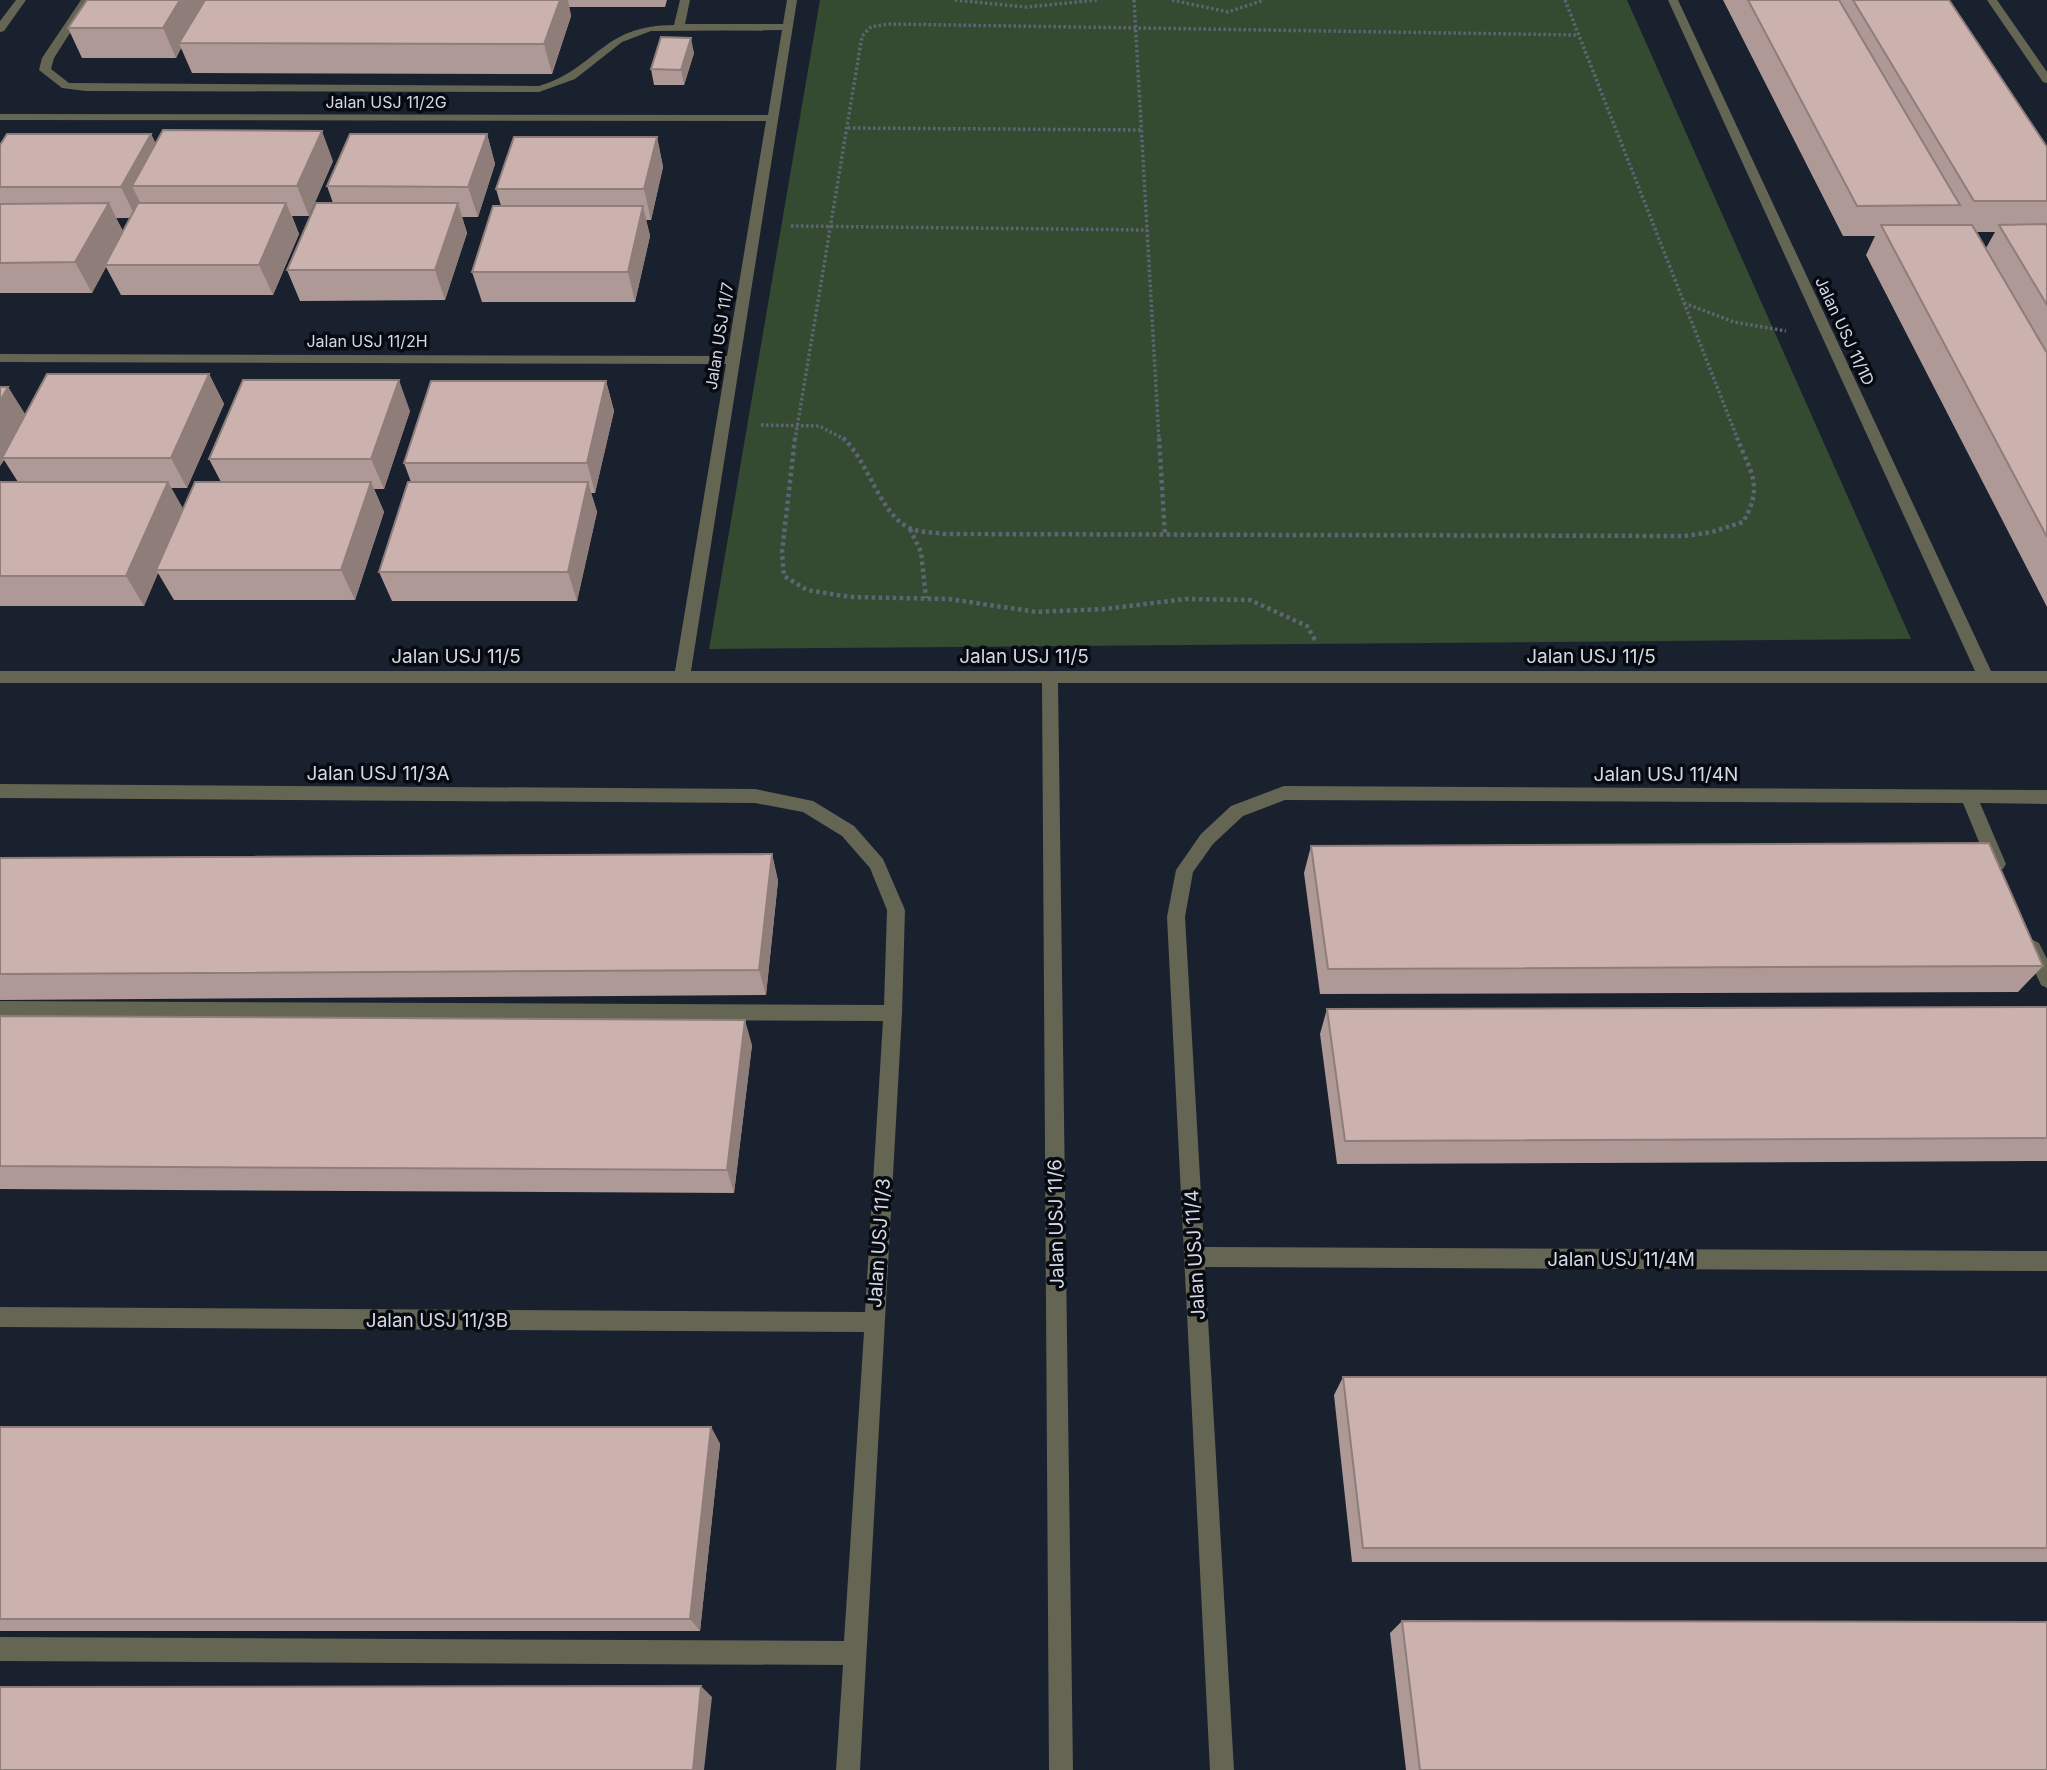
<svg xmlns="http://www.w3.org/2000/svg" width="2047" height="1770" viewBox="0 0 2047 1770" font-family="Inter,sans-serif">
<style>
.green{fill:#344a31}
.lines{fill:none;stroke-linecap:round;stroke-linejoin:round}
.path-far1{stroke:#5e6572;stroke-width:3.5;stroke-dasharray:2.5 2.5;stroke-linecap:butt}
.path{stroke:#5e6572;stroke-width:4.5;stroke-dasharray:3.5 3.5;stroke-linecap:butt}
.minor{fill:#656554;fill-rule:evenodd}
.wall{fill:#af9996;fill-rule:evenodd}
.shaded-wall{fill:#8f7d7a}
.building{fill:#ccb2ae;stroke:#8f7d7a;stroke-width:2}
.labels{text-anchor:middle;dominant-baseline:central;stroke-width:7;stroke-linejoin:round;paint-order:stroke}
.far-street-label{font-size:16px;fill:#d4dae4;stroke:#070a11}
.street-label{font-size:19px;fill:#d4dae4;stroke:#070a11}
</style>
<rect width="100%" height="100%" fill="#19212f"/>
<path class="green" d="M820 0H1627L1911 639 709 649Z"/>
<g class="lines">
<path class="path-far1" d="M955 0 1026 7 1098 0
M1134 0 1159 440
M1172 0 1228 12 1264 0
M1565 0 1738 440
M848 128 1142 130
M791 226 1147 230
M1684 303 1734 322 1786 331
M761 425 819 426 846 440
M795 440 862 36 871 27 888 24 1576 35"/>
<path class="path" d="M795 438 782 552 784 576 807 590 850 597 949 599 1036 612 1105 609 1186 599 1250 600 1307 626 1315 640
M843 438C869 461 880 517 912 529 923 533 934 532 945 534L1684 536 1712 532 1743 522C1764 486 1751 473 1737 438
M1159 438 1165 535
M910 529 921 552 926 598"/>
<path class="minor" d="M16 0H26L4 31 0 32V21Z
M81 0H91L54 58 51 69 69 83 539 86C597 69 601 25 674 25L680 0H690L685 24H783L787 0H797L691 671H1975L1668 0H1678L1991 671H2047V683H1058L1073 1770H1049L1042 683H0V671H675L726 364 0 362V354L727 356 766 121 0 120V114L768 115 782 30 651 31 622 42 575 79 539 92 86 91 62 88 39 70 42 58Z
M1987 0H1997L2047 72V83L2043 82Z
M0 784 755 789 813 801 854 826 883 859 905 910 902 1013 860 1770H836L843 1665 0 1661V1637L844 1641 864 1332 0 1327V1307L865 1312 883 1021 0 1017V1001L884 1005 887 910 870 868 842 836 803 812 755 803 0 798Z
M1284 786 2047 790V804L1980 803 2006 864 2003 869H1991L1988 864 1963 803 1285 800 1243 816 1213 844 1193 872 1185 917 1204 1247 2047 1251V1271L1205 1267 1234 1770H1210L1167 917 1176 870 1201 834 1231 806Z
M2033 940 2039 943 2047 959V988L2041 985 2024 948 2027 943Z"/>
</g>
<path class="wall" d="M87 0H667L665 7H569L571 16 552 74 192 73 181 48 176 58H82L68 28Z
M1723 0H1949L2047 147V607L1866 255 1875 236H1843ZM1976 232H1995L1986 248Z
M694 53 684 85H654L651 69Z
M151 134 156 144 333 161 309 216H292L299 234 273 295H121L106 267 92 293H0V145ZM116 218H131L123 231Z
M487 134 495 164 478 217H462L467 233 445 300 300 301 287 270 333 203 327 186Z
M657 137 663 167 651 220H646L650 236 635 302H482L472 272 501 206 496 189Z
M209 374 224 404 187 488H171L183 509 221 482 209 459 410 411 384 489H374L384 512 355 600H174L158 573 144 606H0V482H18L4 460 0 466 8 387 25 415Z
M606 381 614 411 595 493H591L597 512 577 601H392L379 572 411 482 404 463Z
M1311 846 2043 966 2018 992 1320 994 1304 873Z
M772 854 778 881 766 995 0 1000V858Z
M2047 1007V1161L1337 1164 1320 1034 1327 1009Z
M0 1016 752 1045 734 1193 0 1189Z
M1343 1377H2047V1562H1352L1334 1395Z
M0 1427H711L720 1444 700 1631H0Z
M1402 1621 2047 1770H1406L1390 1633Z"/>
<path class="shaded-wall" d="M180 0H209L179 43 181 48 176 58 163 28Z
M560 0H568L571 16 552 74 544 44Z
M691 38 694 53 684 85 681 70Z
M322 131 333 161 309 216 297 186Z
M151 134 165 164 132 186 142 206 136 218 121 187Z
M487 134 495 164 478 217 468 187Z
M657 137 663 167 651 220 644 189Z
M109 203 124 234 105 265 106 267 92 293 75 262Z
M286 203 299 234 273 295 259 265Z
M458 203 467 233 445 300 435 270Z
M643 206 650 236 635 302 628 272Z
M209 374 224 404 187 488 171 458Z
M399 380 410 411 384 489 371 459Z
M606 381 614 411 595 493 587 463Z
M8 387 27 417 2 458 4 460 0 466V401Z
M168 482 185 512 156 570 158 573 144 606 126 576Z
M371 482 384 512 355 600 341 570Z
M588 482 597 512 577 601 568 572Z
M772 854 778 881 766 995 759 970Z
M745 1020 752 1045 734 1193 727 1170Z
M711 1427 720 1444 700 1631 690 1619Z
M701 1686 712 1697 704 1770H693Z"/>
<path class="building" d="M87 0H180L163 28H68Z
M205 0H560L544 44 179 43Z
M1748 0H1839L1960 205 1857 206Z
M1853 0H1949L2047 147V201H1974Z
M661 37 691 38 681 70 651 69Z
M163 130 322 131 297 186H132Z
M7 134H151L121 187H0V145Z
M350 134H487L468 187 327 186Z
M514 137H657L644 189H496Z
M109 203 75 262 0 263V204Z
M138 203H286L259 265H105Z
M316 203H458L435 270H287Z
M493 206H643L628 272H472Z
M2047 224V305L1999 225Z
M1881 225H1972L2047 353V537Z
M47 374H209L171 458H2Z
M243 380H399L371 459H209Z
M431 381H606L587 463H404Z
M0 387H8L0 401Z
M0 482H168L126 576H0Z
M195 482H371L341 570H156Z
M408 482H588L568 572H379Z
M1989 843 2043 966 1328 969 1311 846Z
M772 854 759 970 0 974V858Z
M2047 1007V1138L1345 1141 1327 1009Z
M0 1016 745 1020 727 1170 0 1166Z
M1343 1377H2047V1548H1363Z
M0 1427H711L690 1619H0Z
M1402 1621 2047 1622V1770H1420Z
M701 1686 693 1770H0V1687Z"/>
<g class="labels">
<g class="far-street-label">
<text x="386" y="102">Jalan USJ 11/2G</text>
<text transform="translate(1845 331) rotate(65)">Jalan USJ 11/1D</text>
<text transform="translate(719 336) rotate(-81)">Jalan USJ 11/7</text>
<text x="367" y="341">Jalan USJ 11/2H</text>
</g>
<g class="street-label">
<text x="456" y="656">Jalan USJ 11/5</text>
<text x="1024" y="656">Jalan USJ 11/5</text>
<text x="1591" y="656">Jalan USJ 11/5</text>
<text x="378" y="773">Jalan USJ 11/3A</text>
<text x="1666" y="774">Jalan USJ 11/4N</text>
<text transform="translate(1056 1224) rotate(-91)">Jalan USJ 11/6</text>
<text transform="translate(879 1243) rotate(-86)">Jalan USJ 11/3</text>
<text transform="translate(1195 1255) rotate(-93)">Jalan USJ 11/4</text>
<text x="1621" y="1259">Jalan USJ 11/4M</text>
<text x="437" y="1320">Jalan USJ 11/3B</text>
</g>
</g>
</svg>
